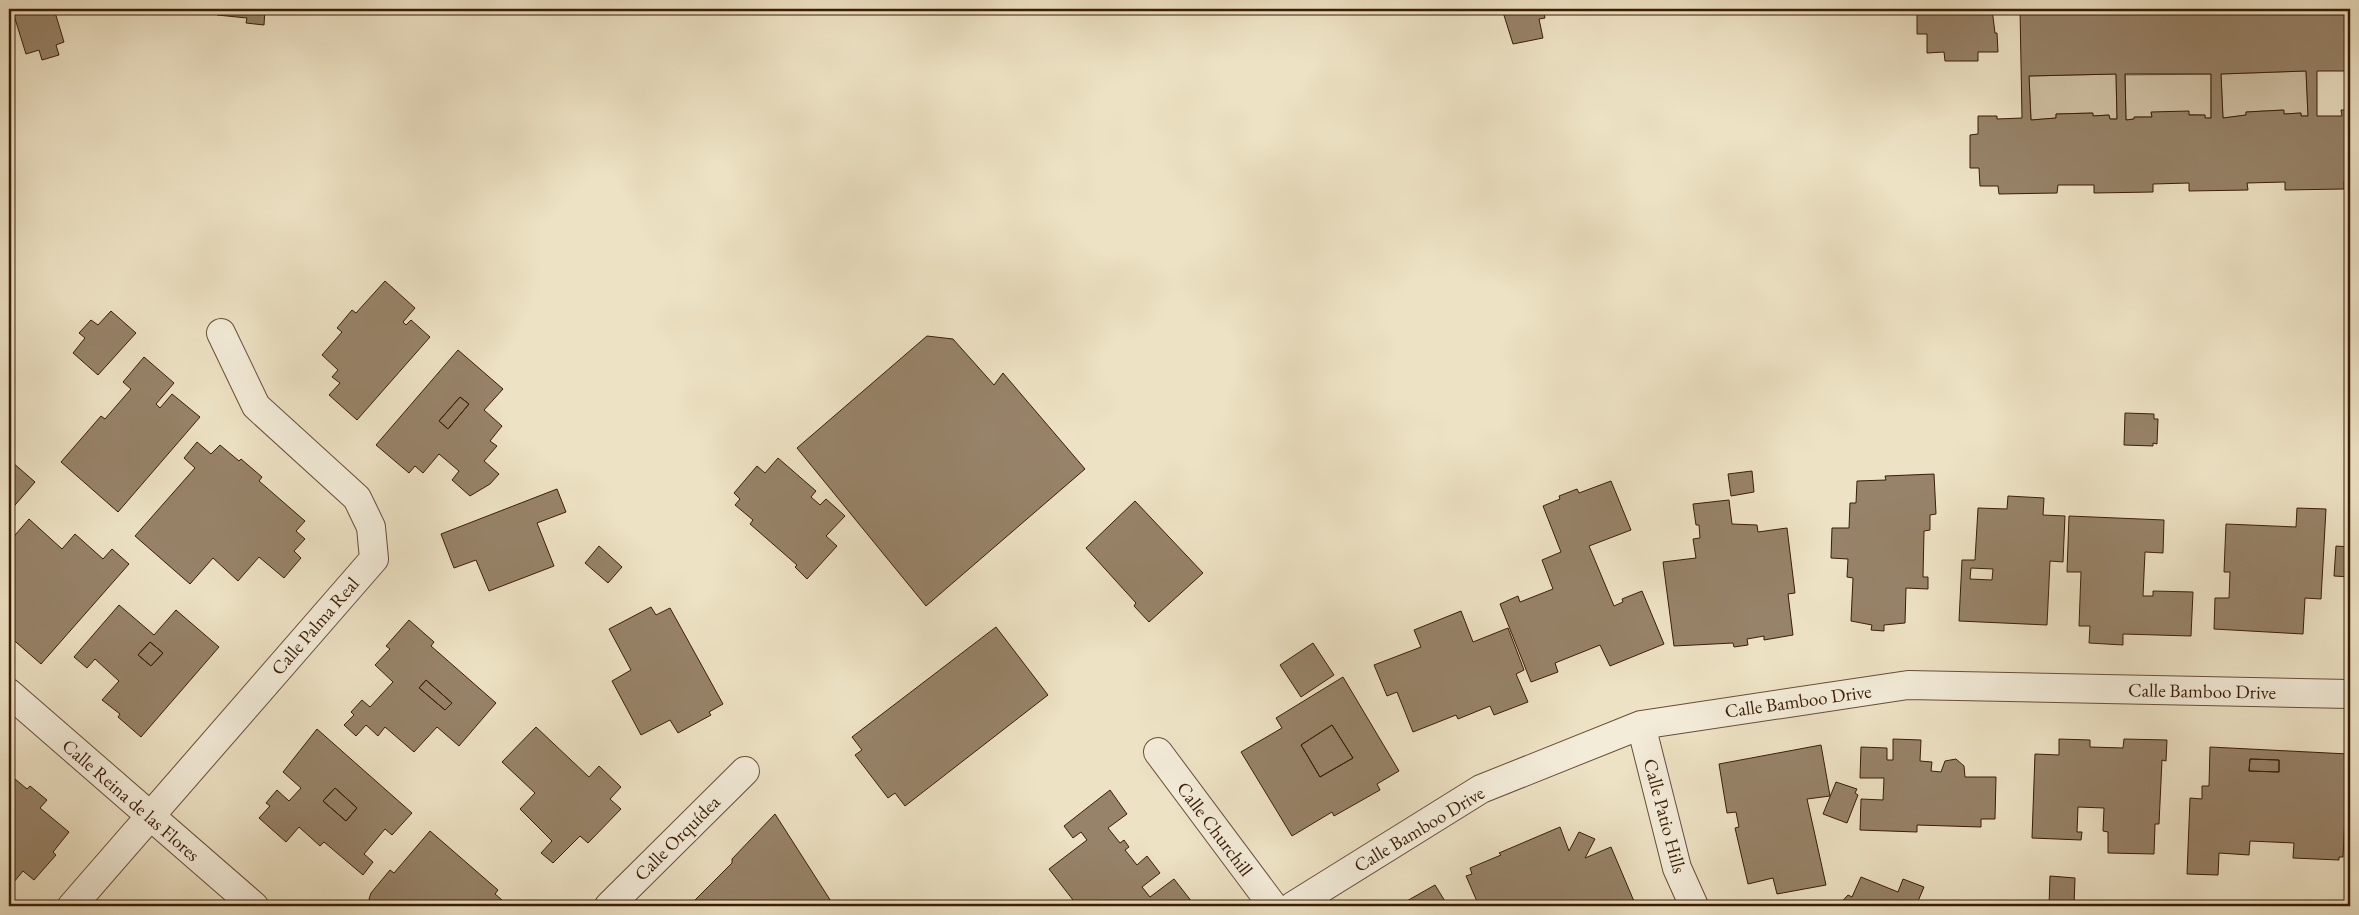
<svg xmlns="http://www.w3.org/2000/svg" width="2359" height="915" viewBox="0 0 2359 915" font-family="'EB Garamond',serif">
<style>
.green{fill:#cfc1a4;stroke:#846f55}
.building{fill:#978369;stroke:#3a1d06;fill-rule:evenodd}
.lines{fill:none;stroke-linecap:round;stroke-linejoin:round}
.minor-casing{stroke:#674e36;stroke-width:30}
.minor{stroke:#f3ecd9;stroke-width:28}
.labels{text-anchor:middle;dominant-baseline:central;stroke-width:5;stroke-linejoin:round;paint-order:stroke}
.street-label{font-size:19px;fill:#3a1d06;stroke:#f3ecd9}
</style>
<rect width="100%" height="100%" fill="#ede2c4"/>
<filter id="stains"><feTurbulence type="fractalNoise" baseFrequency=".004" numOctaves="4"/><feColorMatrix values="0 0 0 0 .2 0 0 0 0 .09 0 0 0 0 .02 0 0 0 .5 -.17"/></filter>
<radialGradient id="worn" r=".72"><stop offset=".6" stop-color="#630" stop-opacity="0"/><stop offset="1" stop-color="#630" stop-opacity=".3"/></radialGradient>
<path class="green" d="M2306 71 2308 116H2301V113L2284 114 2283 110 2246 112V115L2223 118 2221 74Z
M2116 74 2117 119H2110L2109 115 2093 116 2092 113 2056 114V118L2031 120 2029 76Z
M2211 74V118H2205V115L2151 113 2152 117H2135L2134 119 2126 120 2125 75Z"/>
<path class="building" d="M12 9H54L64 42 56 45 59 55 42 60 39 50 26 54Z
M218 9H265L264 25 246 23 247 18 217 15Z
M1502 9H1543L1545 18 1539 19 1543 38 1513 44Z
M1917 9H2005H1992L1995 33H1997L1998 52H1978V61H1945L1944 52 1927 53V34H1917Z
M2020 9H2350V71H2317V116H2342L2341 110H2350V181H2344V189L2285 190V182L2247 183 2248 190 2189 191V183L2153 184V192L2094 193V185H2058L2057 193 1999 194 1998 186H1980L1979 168H1970V135L1978 134V116H1997V119L2022 118ZM2306 71 2308 116H2301V113L2284 114V110L2246 112V115L2223 118 2221 74ZM2116 74 2117 119H2110L2109 115 2093 116V113L2056 114V118L2031 120 2029 76ZM2125 74H2211V118H2205V115H2189V111L2151 112 2152 117H2134V119L2126 120Z
M9 43 14 60 9 62Z
M385 281 415 308 403 322 406 325 411 320 430 337 357 420 329 395 340 383 332 377 338 370 322 355 342 332 337 328 352 310 356 313Z
M111 311 136 333 98 375 73 353 85 338 79 333 91 320 98 325Z
M927 336 953 339 994 385 1003 373 1085 469 926 606 797 448Z
M458 350 503 389 484 410 502 426 490 441 497 446 484 461 499 474 490 484 470 496 452 480 459 471 439 454 423 473 415 466 409 473 376 445ZM460 397 469 404 448 429 439 421Z
M144 357 174 383 156 404 160 408 172 394 200 417 118 512 61 462 101 416 105 419 131 389 123 382Z
M460 397 469 404 448 429 439 421Z
M2125 413 2154 414V419H2158L2157 444 2153 443V446L2124 445Z
M197 442 211 454 220 445 239 461 241 459 262 477 259 481 305 521 296 531 305 539 294 551 301 558 284 578 259 557 238 581 213 558 190 584 135 536 195 468 184 458Z
M9 455 14 459 12 462 35 482 9 512Z
M778 458 816 491 811 497 820 505 826 499 845 516 826 536 837 546 807 579 795 567 797 565 750 524 753 520 735 505 740 499 734 493 757 466 765 473Z
M1752 471 1754 492 1731 496 1728 474Z
M1934 474 1936 514 1930 515V530L1924 531 1923 577H1928V589L1906 588 1905 623 1884 625V631L1871 630 1872 625 1851 621 1853 578 1847 577 1848 559 1831 558 1832 528H1849L1850 503H1856L1857 481 1886 480 1885 476Z
M1611 481 1631 530 1589 546 1614 606 1623 602 1622 599 1642 591 1664 644 1610 666 1600 645 1555 663 1558 672 1531 682 1500 604 1518 596 1520 602 1553 589 1542 560 1561 552 1543 506 1560 499 1559 496 1577 489 1579 493Z
M557 489 566 512 537 523 554 566 489 591 476 560 454 568 441 534Z
M2008 496 2044 498 2043 515 2065 516 2063 562 2050 561 2047 625 1959 621 1962 560H1975L1978 508 2007 509ZM1971 568 1993 569 1992 580 1970 579Z
M1729 500 1732 524 1757 525 1758 532 1787 528 1795 593 1788 594 1793 635 1764 640V636L1747 639 1748 645 1734 647 1733 643 1674 646 1663 562 1696 558 1693 539 1700 538 1699 525H1696L1693 504Z
M1135 501 1203 573 1149 622 1134 606 1136 603 1086 548Z
M2297 508 2326 509 2321 599 2305 598 2303 634 2214 629 2215 598H2229L2230 572H2224L2226 524 2296 527Z
M2069 516 2164 520 2163 553 2145 552 2143 596H2153V591L2193 592 2191 636 2123 634V645L2089 643 2090 626H2079L2081 572H2067Z
M29 519 62 549 75 534 103 559 112 549 129 564 41 664 9 636V542Z
M599 546 622 567 608 583 585 563Z
M2336 546 2350 547V577L2334 576Z
M119 605 154 635 176 610 219 647 141 737 118 717 120 714 102 700 119 681 95 659 87 668 74 657ZM150 642 163 653 151 666 138 655Z
M651 607 656 615 670 608 723 704 709 712 711 715 678 733 670 720 641 735 612 681 631 670 609 629Z
M1461 611 1473 642 1508 628 1524 670 1516 674 1528 702 1494 715 1490 706 1458 719 1456 715 1413 732 1397 692 1387 696 1374 665 1421 647 1414 630Z
M409 620 434 642 431 646 496 703 459 746 437 727 414 752 385 727 378 736 366 725 356 736 344 725 354 715 351 712 362 700 370 707 393 682 375 665 390 649 386 646ZM426 680 452 703 445 710 419 688Z
M996 627 1048 695 905 806 895 793 888 798 855 755 862 750 852 737Z
M150 642 163 653 151 666 138 655Z
M1313 643 1334 675 1301 697 1280 665Z
M1343 677 1399 771 1377 784 1380 790 1334 816 1332 812 1292 836 1241 752 1282 728 1276 718ZM1332 725 1353 758 1320 777 1301 745Z
M426 680 452 703 445 710 419 688Z
M1332 725 1353 758 1320 777 1301 745Z
M536 727 589 777 599 766 621 787 610 799 621 809 588 843 580 836 553 863 541 853 552 841 520 809 535 793 502 762Z
M317 729 412 813 392 835 385 829 364 854 373 862 363 875 324 842 320 846 299 827 286 842 259 818 270 806 266 803 277 790 289 801 301 788 283 772ZM335 788 357 808 346 821 323 801Z
M1893 739 1921 740 1920 761 1932 762 1931 771 1941 772 1945 761 1956 759 1964 766 1965 777H1996L1995 819H1981V827L1917 825V832L1860 830 1861 799 1883 800 1884 778H1860L1861 747 1887 748V760H1893Z
M2059 739 2090 740V747L2123 748 2124 739 2167 740 2166 761 2162 760 2159 824H2155L2154 854 2108 853V832L2103 831 2104 808 2078 807 2077 832H2082L2081 840 2032 838 2035 754 2059 755Z
M1821 745 1830 796 1807 799 1826 885 1777 894 1773 878 1748 884 1735 828 1739 827 1736 812 1727 813 1719 764Z
M2210 747 2348 754 2343 857H2339V860L2293 858 2294 843 2250 841 2249 855 2219 853 2218 875 2187 874 2190 798 2202 799V786H2209ZM2250 759 2279 760V772L2249 771Z
M2250 759 2279 760V772L2249 771Z
M9 774 27 789 30 786 47 800 40 808 69 832 53 852 56 855 34 880 23 871 9 888Z
M1836 782 1857 789 1855 793 1858 795 1847 823 1823 814Z
M335 788 357 808 346 821 323 801Z
M1110 790 1127 814 1108 828 1120 843 1124 840 1129 847 1125 850 1137 865 1147 856 1160 873 1142 887 1150 897 1174 879 1192 902 1187 906H1065L1073 900 1049 869 1087 840 1081 832 1073 838 1064 826Z
M775 814 834 906H689L732 863V859Z
M1560 827 1569 851 1579 832 1595 839 1585 858 1611 847 1636 906H1575L1572 900 1557 906H1544L1542 902 1531 906H1479L1466 876 1472 874 1470 868 1501 855 1499 853Z
M430 831 498 890 495 894 509 906H389L384 902 379 905 372 904 369 899 371 893 390 870 394 873Z
M2050 876 2075 878 2074 906H2049Z
M1861 877 1898 892 1903 879 1924 887 1916 906H1838L1848 895 1852 897Z
M1435 885 1448 906H1398Z
M2163 903 2189 906H2163Z"/>
<g class="lines">
<defs>
<path id="minor" d="M9 693 254 906
M1641 725 1677 868 1694 906
M1158 752 1273 906
M72 906 374 559 371 527 357 498 256 406 221 333
M609 906 745 771
M1293 906 1481 789 1641 725 1908 685 2350 694"/>
</defs>
<use href="#minor" class="minor-casing"/>
<use href="#minor" class="minor"/>
</g>
<g class="labels">
<g class="street-label">
<text transform="translate(315 626) rotate(-49)">Calle Palma Real</text>
<text transform="translate(2202 691) rotate(1)">Calle Bamboo Drive</text>
<text transform="translate(1798 701) rotate(-8)">Calle Bamboo Drive</text>
<text transform="translate(131 800) rotate(41)">Calle Reina de las Flores</text>
<text transform="translate(1665 816) rotate(75)">Calle Patio Hills</text>
<text transform="translate(1215 829) rotate(53)">Calle Churchill</text>
<text transform="translate(1419 829) rotate(-31)">Calle Bamboo Drive</text>
<text transform="translate(677 838) rotate(-45)">Calle Orquídea</text>
</g>
</g>
<rect width="2359" height="915" fill="none" stroke="#ede2c4" stroke-width="30"/>
<rect x="10" y="10" width="2339" height="895" fill="none" stroke="#3a1d06" stroke-width="2.5"/>
<rect x="15" y="15" width="2329" height="885" fill="none" stroke="#3a1d06"/>
<rect width="100%" height="100%" filter="url(#stains)"/>
<rect width="100%" height="100%" fill="url(#worn)"/>
</svg>
